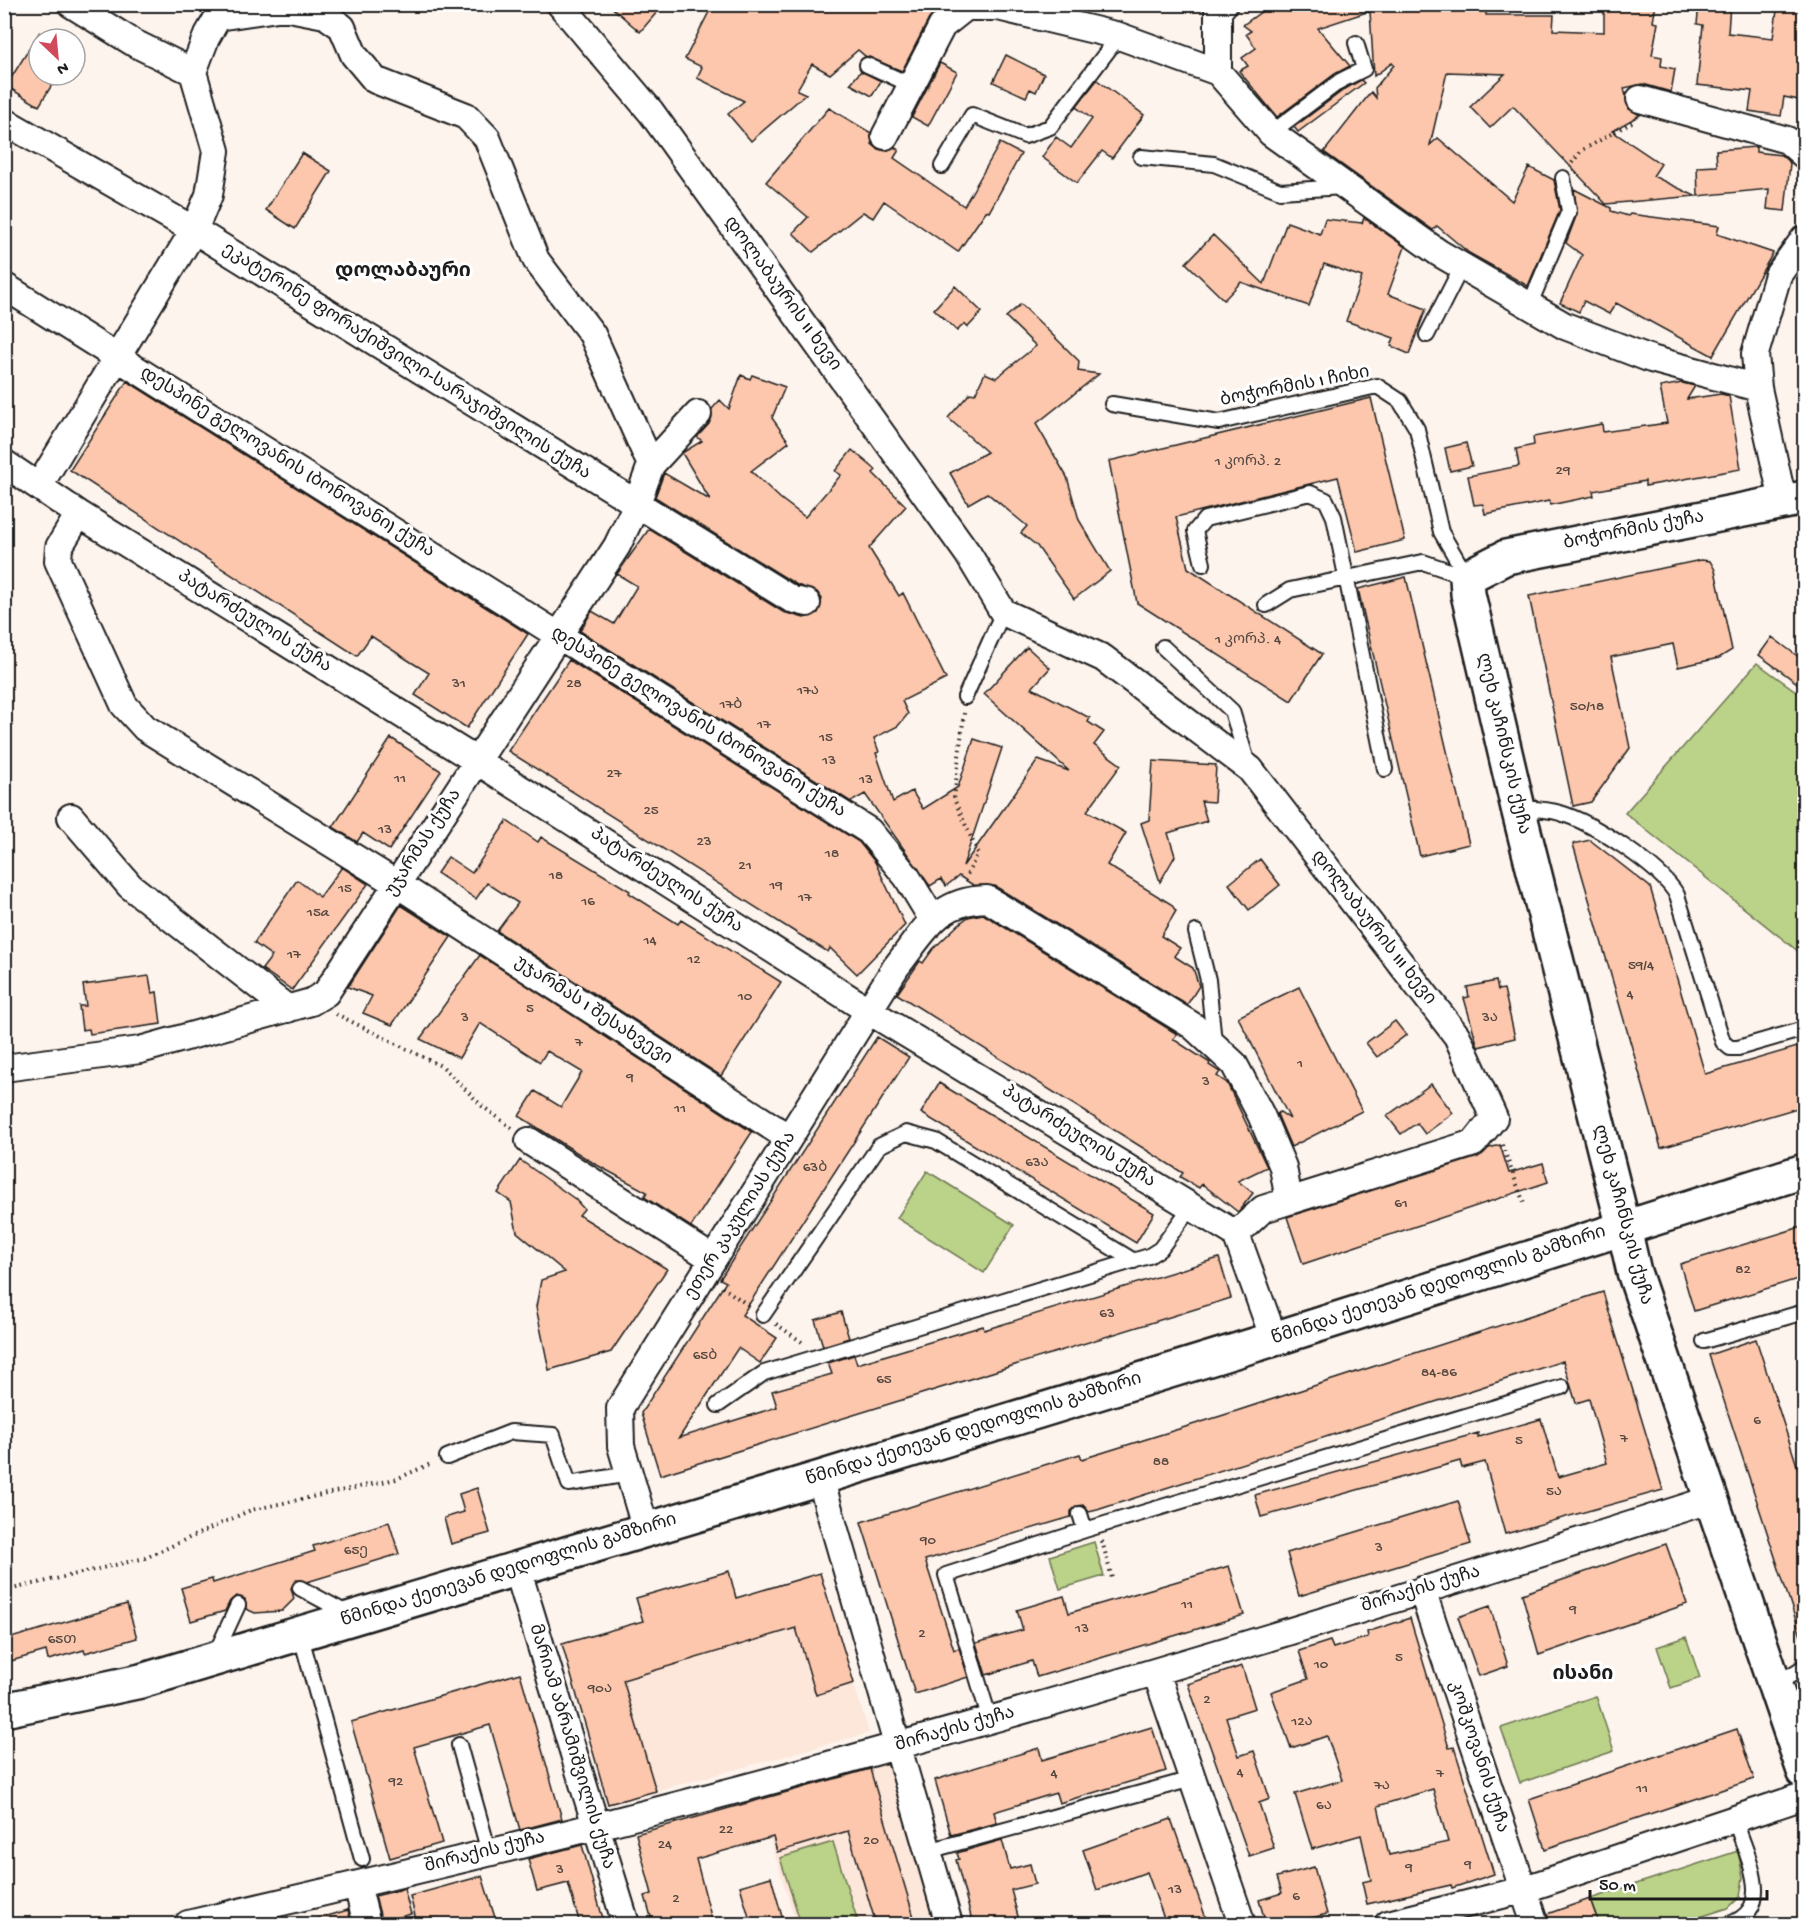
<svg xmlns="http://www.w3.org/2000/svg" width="1809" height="1929" viewBox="0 0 1809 1929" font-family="'Gochi Hand','Noto Sans Georgian',sans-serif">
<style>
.built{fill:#fde6da}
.green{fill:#bbd289;stroke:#6c7752;stroke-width:1.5}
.building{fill:#fcc7ac;stroke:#1c1c1c;stroke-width:1.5;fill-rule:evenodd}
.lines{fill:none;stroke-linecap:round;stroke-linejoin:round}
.lane-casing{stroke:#1c1c1c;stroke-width:18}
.street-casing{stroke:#1c1c1c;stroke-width:30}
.secondary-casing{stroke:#1c1c1c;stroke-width:38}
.primary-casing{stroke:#1c1c1c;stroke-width:38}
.path{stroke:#1c1c1c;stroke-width:4;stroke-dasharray:1.5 4.5;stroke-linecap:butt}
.lane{stroke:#fff;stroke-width:14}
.street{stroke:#fff;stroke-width:26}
.secondary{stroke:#fff;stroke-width:33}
.primary{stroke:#fff;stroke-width:33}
.labels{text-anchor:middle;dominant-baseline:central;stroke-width:6;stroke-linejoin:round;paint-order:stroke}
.number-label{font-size:15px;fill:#544740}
.street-label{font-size:18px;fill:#1c1c1c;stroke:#fff}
.neighbourhood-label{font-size:20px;font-weight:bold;fill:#1c1c1c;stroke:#fff}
</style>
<rect width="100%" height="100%" fill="#fef4ee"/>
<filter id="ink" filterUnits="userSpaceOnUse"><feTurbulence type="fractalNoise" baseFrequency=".0167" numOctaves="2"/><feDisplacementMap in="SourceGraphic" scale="12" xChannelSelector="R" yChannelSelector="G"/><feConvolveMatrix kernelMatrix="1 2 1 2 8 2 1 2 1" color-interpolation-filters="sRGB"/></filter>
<g filter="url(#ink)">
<path class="built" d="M729 1571 737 1597 820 1573 869 1733 608 1804 562 1644 642 1621 636 1598Z
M875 1757 893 1768 935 1924H796L755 1790Z"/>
<path class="green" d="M1757 663 1804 697V956L1625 813Z
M927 1171 1014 1225 984 1273 897 1218Z
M1094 1542 1104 1576 1060 1589 1050 1556Z
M1686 1637 1700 1678 1671 1688 1657 1647Z
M1596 1696 1614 1751 1520 1783 1501 1728Z
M833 1842 857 1919 838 1924H801L780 1858Z
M1738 1851 1743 1877 1740 1897 1728 1908 1678 1924H1595L1599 1923 1590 1899Z"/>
<path class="building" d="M608 4H664L640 32Z
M713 4H945L929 19 902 71 865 56 858 50 830 74 812 64 797 90 806 94 751 141 728 114 744 101 697 78 702 67 685 59Z
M1272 4H1486V15H1554L1553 30 1604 32V9H1613V4H1656L1653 22 1658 23 1652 55 1662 57 1661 66 1675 69 1671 92 1643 84 1624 88 1629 109 1640 115 1612 131 1661 164 1653 176 1695 196 1606 204 1513 106 1490 128 1470 107 1505 74 1447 72 1430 145 1438 138 1512 201 1529 167 1554 180 1560 210 1528 286 1469 253 1437 226 1433 230 1324 152 1371 92 1376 98 1375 88 1394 65 1392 63 1374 76 1370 11 1318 28 1350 66 1335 74 1277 117 1239 71 1248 66 1242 58 1256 48 1246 34 1251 31 1243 25Z
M1699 4H1730L1728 33 1773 38 1778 4H1804V101L1784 97 1781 116 1749 111 1752 91 1697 85 1703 25 1697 24Z
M39 33V75H58L39 106 6 86Z
M1006 55 1044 74 1036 92 1030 89 1026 97 993 82Z
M940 63 957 72 928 126 912 117Z
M861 71 881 81 872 96 850 84Z
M1097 80 1144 115 1112 158 1102 151 1077 183 1042 157 1056 137 1071 148 1092 119 1076 107Z
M1361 80 1364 83 1298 132 1294 127 1345 89Z
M829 108 871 133 872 144 878 149 886 151 894 147 899 150 894 158 964 206 1000 143 1021 154 989 212 986 211 958 252 884 201 873 218 863 212 813 252 793 233 808 217 766 182Z
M1756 147V152L1781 155 1790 163 1785 211 1767 209 1769 189 1698 196 1697 167 1717 166 1716 150Z
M302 153 331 171 295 229 266 210Z
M1574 189 1611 208V211L1628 216 1630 214 1719 226 1717 234 1773 253 1713 356 1616 303 1609 314 1584 301 1579 312 1560 303 1582 255 1566 243 1577 214Z
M1364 218 1405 247 1388 294 1426 309 1409 354 1391 346 1394 338 1346 321 1362 277 1324 264 1309 306 1241 282 1224 300 1186 263 1213 235 1264 284 1287 222 1320 234 1325 219 1362 223Z
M955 286 982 312 968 327 964 324 957 331 934 309Z
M1021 304 1079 361 1078 371 1099 374 1036 424 1067 477 1079 520 1110 571 1074 599 1037 546 1021 533 1027 526 987 493 968 504 950 473 987 452 948 418 970 393 975 394 985 373 996 378 1036 346 1006 317Z
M741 375 750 379 752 375 785 387 772 418 789 442 751 471 781 499 805 517 841 475 835 471 852 450 876 470 873 473 906 506 869 548 899 596 903 593 946 679 902 701 908 714 898 726 874 738 879 752 876 753 893 802 912 791 923 809 958 787 974 739 1002 748 963 866 1038 760 1069 771 984 694 1027 647 1050 668 1032 688 1090 718 1088 722 1104 732 1094 745 1121 765 1087 811 1126 833 1107 865 1171 904 1176 911 1161 936 1180 948 1174 956 1193 968 1199 986 1187 1005 995 886 973 885 959 876 946 886 941 879 930 886 865 794 851 802 580 631 592 611 614 624 637 586 617 574 649 529 783 612 804 618 818 613 822 599 817 592 797 585 655 497 664 473 710 500 682 453 702 441 697 437 709 424 712 409 720 400 729 409Z
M127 381 528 634 467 728 415 695 429 673 411 662 371 636 357 656 70 470Z
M1682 383 1695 386 1687 399 1721 394 1729 396 1741 469 1645 486V481L1593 491 1594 496 1550 505 1549 501 1485 514 1483 504 1474 505 1468 476 1519 466 1516 449 1534 445 1533 437 1602 424 1603 432 1667 423 1660 387Z
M1371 398 1405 540 1357 552 1338 477 1176 517 1188 568 1322 654 1291 701 1137 603 1109 461Z
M1466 443 1472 466 1450 471 1445 448Z
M1701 560 1710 561 1715 570 1732 650 1719 658 1678 667 1673 644 1611 657 1630 748 1591 802 1573 806 1529 596Z
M1406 577 1469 844 1420 856 1358 589Z
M1772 637 1804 661V688L1759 655Z
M569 660 859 842 875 862 905 925 857 974 830 948 828 952 795 932 508 751Z
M391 738 441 771 389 850 363 833 357 842 333 827Z
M1153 761 1216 765 1214 802 1201 801 1207 821 1168 833 1175 856 1160 882 1141 823 1149 820Z
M507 821 538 842 541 837 630 891 629 893 678 924 681 920 781 982 721 1076 497 931 518 903 487 883 476 899 437 873 448 857 472 873Z
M1590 840 1650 887 1705 1074 1804 1045V1106L1661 1148 1573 844Z
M1260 859 1280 885 1249 910 1229 884Z
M342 867 368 884 292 990 262 969 272 956 254 943 297 880 320 897Z
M401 905 451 937 392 1025 363 1013 372 996 348 987Z
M983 914 1177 1034 1173 1039 1210 1063 1209 1065 1220 1072 1217 1076 1227 1083 1267 1167 1238 1181 1253 1193 1238 1212 1202 1184 1199 1188 1180 1177 1183 1173 897 994 920 961 923 963 933 949 959 924 968 917Z
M480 955 752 1132 691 1227 644 1197 647 1192 595 1164 519 1116 535 1091 561 1107 582 1072 547 1051 540 1062 480 1023 459 1058 420 1039Z
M149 976 152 993 157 992 161 1024 90 1034 89 1029 82 1030 79 1006H86L83 985Z
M1496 981 1498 990 1504 989 1515 1038 1478 1047 1464 998 1469 997 1467 987Z
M1299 987 1362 1111 1291 1147 1277 1114 1280 1112 1290 1119 1238 1017Z
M1395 1021 1406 1035 1377 1057 1366 1043Z
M877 1037 909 1057 742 1315 777 1338 760 1363 738 1348 679 1438 777 1407 772 1391 832 1374 828 1363 854 1355 857 1364 983 1326 984 1330 1219 1258 1231 1298 660 1475 641 1413 726 1282 720 1279Z
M939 1083 1154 1213 1136 1243 921 1113Z
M1431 1084 1453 1113 1425 1134 1417 1123 1401 1134 1387 1116Z
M1500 1145 1509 1173 1543 1163 1548 1182 1303 1264 1287 1217 1478 1157 1489 1148Z
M520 1160 575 1199 584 1209 579 1215 667 1269 611 1352 549 1370 536 1307 541 1280 565 1272 517 1232 511 1202 498 1193Z
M1804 1226V1277L1694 1311 1680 1264Z
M1603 1292 1663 1490 1505 1534 1485 1462 1462 1468 1460 1461 1261 1517 1255 1495 1478 1433V1437L1541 1419 1558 1477 1607 1463 1589 1399 1576 1403 1563 1361 1097 1510 1089 1512 1083 1505 1077 1506 1071 1511V1517L925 1560 954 1650 959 1648 968 1677 915 1694 861 1522 1080 1454 1082 1459 1224 1415Z
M841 1312 849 1338 823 1346 815 1320Z
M1756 1339 1804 1487V1635L1801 1636 1709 1355Z
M477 1488 490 1533 451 1544 444 1518 464 1512 459 1494Z
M1458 1501 1471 1544 1299 1596 1287 1553Z
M389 1522 399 1554 307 1582 296 1580 291 1588 294 1599 282 1611 255 1613 246 1609 245 1599 237 1596 230 1601 225 1611 191 1621 181 1588 212 1579 213 1583 315 1551 313 1546Z
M1666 1544 1687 1604 1539 1655 1522 1594Z
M1229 1566 1244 1615 1037 1677 1032 1661 986 1675 976 1643 1023 1630 1017 1610 1064 1596 1069 1613Z
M729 1571 736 1598 820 1573 854 1683 816 1695 796 1628 623 1680 656 1791 608 1804 562 1644 643 1621 636 1598Z
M127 1604 137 1638 85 1653 84 1650 48 1660 46 1651 4 1663V1640Z
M1490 1606 1508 1666 1479 1676 1458 1617Z
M1410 1618 1449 1748 1454 1747 1494 1874 1452 1888 1451 1885 1367 1904 1362 1882 1371 1880 1361 1835 1312 1849 1295 1794 1342 1780 1327 1736 1291 1748 1271 1692 1308 1679 1299 1651 1330 1641 1333 1648 1368 1637 1367 1632ZM1433 1789 1448 1842 1389 1855 1378 1806Z
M1242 1666 1255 1708 1226 1717 1239 1756 1254 1751 1270 1799 1259 1803 1274 1848 1249 1856 1188 1684Z
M520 1673 562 1819 520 1830 490 1725 414 1747 442 1843 390 1858 351 1722Z
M1152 1727 1166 1771 1059 1803 1056 1793 994 1812 997 1823 951 1835 935 1780 1039 1748 1042 1760Z
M1737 1729 1754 1779 1545 1849 1529 1799Z
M870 1769 916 1924H876L848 1831 777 1852 773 1837 696 1859 713 1924H653L645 1896 652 1894 636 1834Z
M1171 1819 1208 1924H1166L1147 1872 1097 1890 1083 1850Z
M1002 1840 1010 1869 1030 1864 1035 1884 1011 1890 1020 1924H973L956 1860 959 1859 957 1853Z
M582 1845 601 1912 605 1924H580L568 1883 537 1891 528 1859Z
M1314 1867 1327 1914 1288 1924H1266L1259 1900 1282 1893 1277 1877Z
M482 1876 497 1924H417L410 1896Z
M771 1877 784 1924H751L740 1886Z
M404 1889 411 1914 382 1922 375 1896Z
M1590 1899 1599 1924H1550L1547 1914Z
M348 1910 352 1924H318L317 1919Z"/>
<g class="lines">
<defs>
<path id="lane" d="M867 65 911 85
M1271 133 1340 81 1364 69 1356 43
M1141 157 1214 164 1280 191 1343 187
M942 166 972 115 1025 136 1050 127 1119 36
M1530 304 1569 211 1563 178
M1427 335 1462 266
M1112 404 1219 422 1377 386 1400 401 1417 429 1441 532 1467 577
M1203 564 1195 531 1205 519 1310 493 1326 500 1334 517 1385 769
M1266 605 1290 590 1423 562 1467 577
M1163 647 1232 711 1248 764
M965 697 1003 612
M1518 808C1531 809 1547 809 1560 813 1592 822 1661 867 1677 895L1723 1042 1730 1048H1738L1804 1029
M1196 932 1208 980 1214 1043
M763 1315 879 1146 906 1133 936 1141 1134 1261
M1704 1341 1804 1312
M718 1405 764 1373 1149 1256 1160 1249 1191 1207
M447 1457 511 1432 553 1435 569 1484 629 1474
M1085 1530 1562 1387
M300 1588 350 1615
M300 1633 362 1859
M215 1655 238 1605
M1775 1685 1804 1667
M990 1720 946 1575 1085 1530 1080 1514
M459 1745 489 1852
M928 1851 1192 1779
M1729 1924C1777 1908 1746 1856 1735 1820"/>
<path id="street" d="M560 4 651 112 968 554 1003 612 1103 658 1250 769 1457 1036 1494 1118 1474 1143 1263 1209 1236 1234
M1224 4 1218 11V72L1271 133 1439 253 1565 326 1651 359 1758 388
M193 72 206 38 218 17 284 7 325 15 342 27 354 55 375 80 466 116 487 138 536 260 592 334 651 465
M1640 99 1787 140 1804 155
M4 121 194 230 791 599 807 603
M885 136 942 26 966 7H998L1119 36 1218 72
M4 286 869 831 907 877 933 920
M4 463 79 514 477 761 869 1011 1236 1234 1274 1339
M39 486 194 230 209 195 216 151 193 72 134 43 71 4
M1783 501 1758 388 1755 354 1778 275 1804 239
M79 514 59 547 58 561 124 705 145 728 397 884 789 1138
M71 817 130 886 288 1009
M4 1068 140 1050 311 1002 326 993 617 546 636 506 651 465 698 414
M529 1141 713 1259
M820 1478 949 1924
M646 1530 621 1446 620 1408 896 967C924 932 937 900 987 899L1193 1026 1234 1064 1261 1115 1283 1167 1289 1201
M517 1568 626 1924
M1422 1590 1535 1924
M1156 1672 1242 1924
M357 1885 367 1924
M188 1924C420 1870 653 1815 882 1750 1161 1673 1437 1587 1712 1499
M1388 1924 1522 1890 1804 1796"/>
<path id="secondary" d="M1624 1228 1518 808 1468 594 1467 577 1506 557 1804 498"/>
<path id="primary" d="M1624 1228 1634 1272 1804 1771
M4 1710 141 1681 820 1478 1274 1339 1804 1171"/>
</defs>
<use href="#lane" class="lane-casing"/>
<use href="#street" class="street-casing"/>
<use href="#secondary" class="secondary-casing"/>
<use href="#primary" class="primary-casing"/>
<path class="path" d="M1572 163 1581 151 1632 122
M964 713 954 799 978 853 966 877
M336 1014 443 1067 482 1106 512 1128
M1502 1145 1525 1206
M722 1287 748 1305
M776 1324 802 1342
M1102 1541 1112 1578
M4 1591 145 1558 251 1510 396 1479 433 1463"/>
<use href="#lane" class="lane"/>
<use href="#street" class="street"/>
<use href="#secondary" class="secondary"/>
<use href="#primary" class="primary"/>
</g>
</g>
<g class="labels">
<g class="number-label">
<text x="1248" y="462">1 კორპ. 2</text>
<text x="1563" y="471">29</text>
<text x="1248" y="640">1 კორპ. 4</text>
<text x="459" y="684">31</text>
<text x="574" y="684">28</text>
<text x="808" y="691">17ა</text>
<text x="731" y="705">17ბ</text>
<text x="1587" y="707">50/18</text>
<text x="764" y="725">17</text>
<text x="826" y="738">15</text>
<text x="829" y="761">13</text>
<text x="614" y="774">27</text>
<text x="400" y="779">11</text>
<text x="866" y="780">13</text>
<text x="651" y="811">25</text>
<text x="385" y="830">13</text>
<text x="704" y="842">23</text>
<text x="832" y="854">18</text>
<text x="745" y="866">21</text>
<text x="556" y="876">18</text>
<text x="776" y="886">19</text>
<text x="345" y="889">15</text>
<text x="805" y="898">17</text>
<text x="588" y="902">16</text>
<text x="318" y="913">15a</text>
<text x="650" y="941">14</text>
<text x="294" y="955">17</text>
<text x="694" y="960">12</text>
<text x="1641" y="966">59/4</text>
<text x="1630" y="995">4</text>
<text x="745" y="997">10</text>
<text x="530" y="1009">5</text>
<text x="465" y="1018">3</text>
<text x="1490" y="1018">3ა</text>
<text x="579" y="1043">7</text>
<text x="1300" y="1064">1</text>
<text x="630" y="1078">9</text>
<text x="1206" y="1082">3</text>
<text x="680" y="1109">11</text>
<text x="1037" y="1163">63ა</text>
<text x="815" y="1168">63ბ</text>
<text x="1401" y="1204">61</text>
<text x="1743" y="1270">82</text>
<text x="1107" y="1314">63</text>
<text x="705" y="1356">65ბ</text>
<text x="1439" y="1373">84-86</text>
<text x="884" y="1380">65</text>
<text x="1757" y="1421">6</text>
<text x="1624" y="1439">7</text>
<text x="1519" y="1441">5</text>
<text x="1161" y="1462">88</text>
<text x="1554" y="1492">5ა</text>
<text x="928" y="1541">90</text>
<text x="1379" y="1548">3</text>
<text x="356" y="1551">65ე</text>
<text x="1187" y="1605">11</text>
<text x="1573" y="1610">9</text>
<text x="1082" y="1629">13</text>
<text x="922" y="1634">2</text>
<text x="62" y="1640">65თ</text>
<text x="1399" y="1658">5</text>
<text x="1321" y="1665">10</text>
<text x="600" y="1689">90ა</text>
<text x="1207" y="1700">2</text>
<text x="1302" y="1722">12ა</text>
<text x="1240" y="1773">4</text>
<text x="1054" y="1774">4</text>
<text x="1440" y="1774">7</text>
<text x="396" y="1782">92</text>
<text x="1382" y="1786">7ა</text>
<text x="1642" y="1789">11</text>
<text x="1324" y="1806">6ა</text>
<text x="726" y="1830">22</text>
<text x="871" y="1841">20</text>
<text x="665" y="1845">24</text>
<text x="1468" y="1865">9</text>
<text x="1409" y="1868">9</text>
<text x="560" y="1870">3</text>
<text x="1175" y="1890">13</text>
<text x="1296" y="1897">6</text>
<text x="676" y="1899">2</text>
</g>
<g class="street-label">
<text transform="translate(782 294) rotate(54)">დოლაბაურის II ხევი</text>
<text transform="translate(406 362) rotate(32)">ეკატერინე ფორაქიშვილი-სარაჯიშვილის ქუჩა</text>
<text transform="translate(1295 387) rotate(-11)">ბოჭორმის I ჩიხი</text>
<text transform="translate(287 463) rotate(32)">დესპინე გელოვანის (ბონოვანი) ქუჩა</text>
<text transform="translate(1634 531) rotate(-11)">ბოჭორმის ქუჩა</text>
<text transform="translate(254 622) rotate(32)">პატარძეულის ქუჩა</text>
<text transform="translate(698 723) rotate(32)">დესპინე გელოვანის (ბონოვანი) ქუჩა</text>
<text transform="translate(1503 744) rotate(77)">ლეხ კაჩინსკის ქუჩა</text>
<text transform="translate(424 843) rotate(-57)">უჯარმას ქუჩა</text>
<text transform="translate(666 881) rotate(33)">პატარძეულის ქუჩა</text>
<text transform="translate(1373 928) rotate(52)">დოლაბაურის III ხევი</text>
<text transform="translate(593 1011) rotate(33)">უჯარმას I შესახვევი</text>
<text transform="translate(1078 1137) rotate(32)">პატარძეულის ქუჩა</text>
<text transform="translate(1622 1215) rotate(75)">ლეხ კაჩინსკის ქუჩა</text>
<text transform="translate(741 1216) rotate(-58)">ეთერ კაკულიას ქუჩა</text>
<text transform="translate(1439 1286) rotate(-18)">წმინდა ქეთევან დედოფლის გამზირი</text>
<text transform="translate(974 1430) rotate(-17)">წმინდა ქეთევან დედოფლის გამზირი</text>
<text transform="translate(509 1571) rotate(-17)">წმინდა ქეთევან დედოფლის გამზირი</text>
<text transform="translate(1421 1590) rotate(-17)">შირაქის ქუჩა</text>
<text transform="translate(955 1730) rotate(-16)">შირაქის ქუჩა</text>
<text transform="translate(571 1747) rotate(73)">მარიამ აბრამიშვილის ქუჩა</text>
<text transform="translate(1478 1757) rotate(72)">კოშკოვანის ქუჩა</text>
<text transform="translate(485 1853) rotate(-14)">შირაქის ქუჩა</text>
</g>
<g class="neighbourhood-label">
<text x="403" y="272">დოლაბაური</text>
<text x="1583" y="1675">ისანი</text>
</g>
</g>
<rect width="1809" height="1929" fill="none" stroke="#fff" stroke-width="24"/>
<rect x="12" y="12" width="1785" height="1905" fill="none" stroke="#1c1c1c" stroke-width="2" filter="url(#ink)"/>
<g transform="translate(57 57) rotate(154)"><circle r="28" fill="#ffffff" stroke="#a4a4a4" stroke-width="1.5"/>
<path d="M0-4.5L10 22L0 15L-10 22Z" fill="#d1495b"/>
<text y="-9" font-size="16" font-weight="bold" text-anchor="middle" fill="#1c1c1c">N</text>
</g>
<path d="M1590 1890v9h177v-9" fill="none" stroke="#1c1c1c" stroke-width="3"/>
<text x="1599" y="1890" font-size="18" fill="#1c1c1c" stroke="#ffffff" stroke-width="4.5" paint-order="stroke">50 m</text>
</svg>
